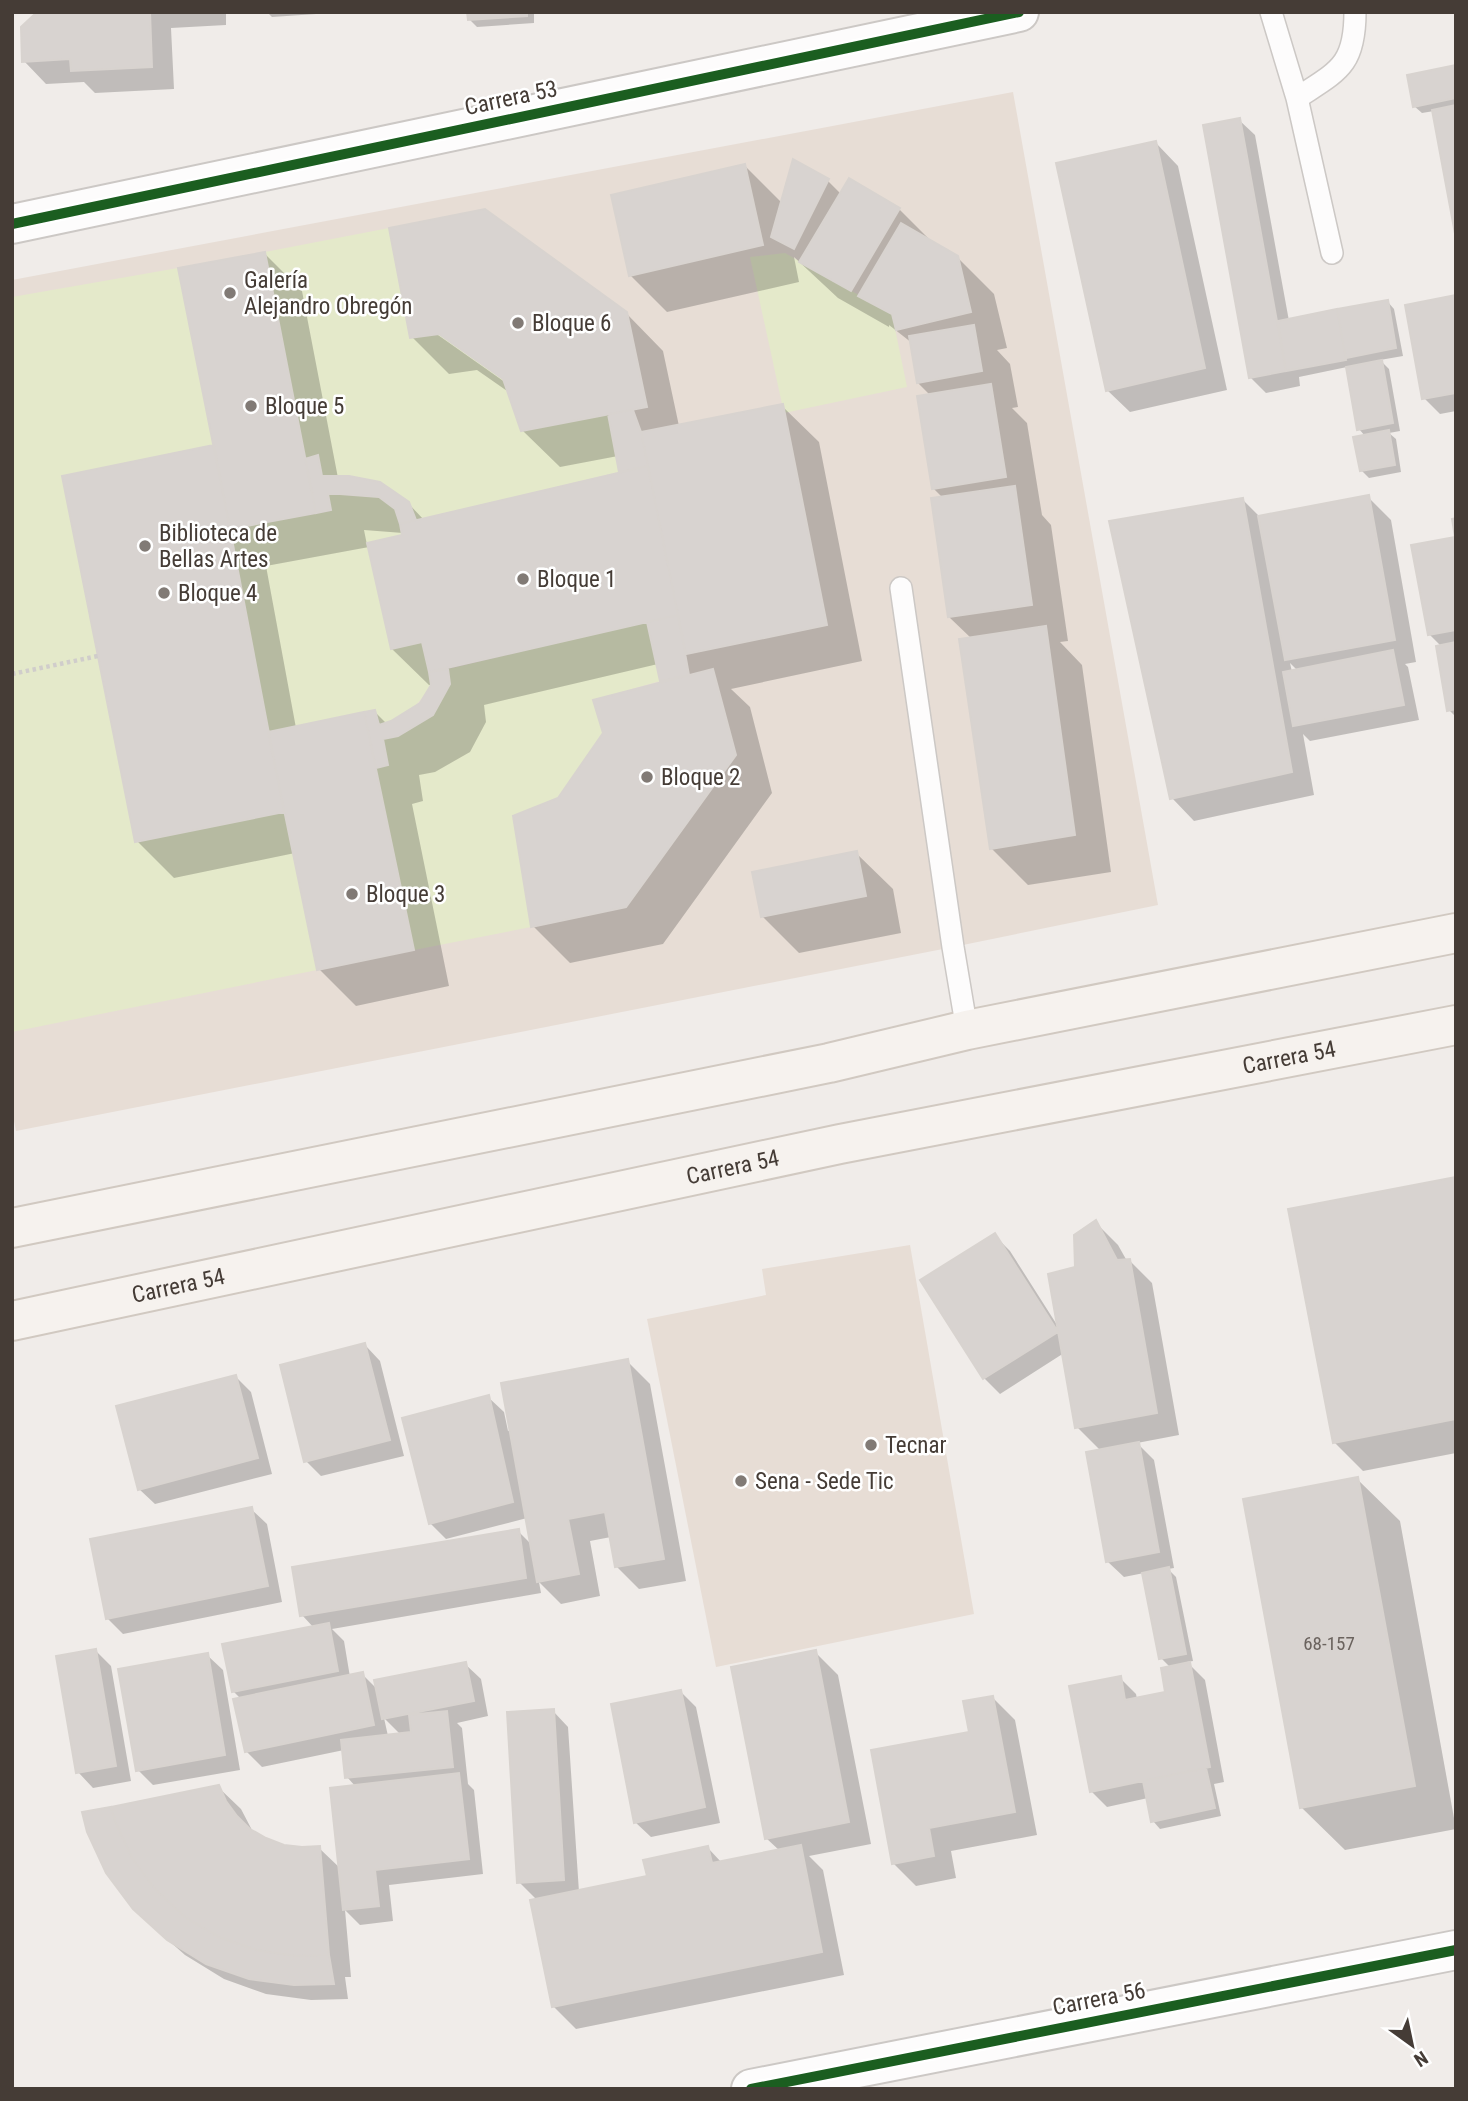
<svg xmlns="http://www.w3.org/2000/svg" width="1468" height="2101" viewBox="0 0 1468 2101" font-family="'Roboto Condensed',sans-serif">
<style>
.education{fill:#e7ddd5}
.green{fill:#e4e9ca}
.shadow{fill:#0003;fill-rule:evenodd}
.building{fill:#d8d3d0;stroke:#d8d3cf;stroke-width:2}
.lines{fill:none;stroke-linecap:round;stroke-linejoin:round}
.service-casing{stroke:#ccc8c5;stroke-width:24}
.minor-casing{stroke:#ccc8c5;stroke-width:42}
.tertiary-casing{stroke:#ccc8c5;stroke-width:42}
.secondary-casing{stroke:#d1c9c1;stroke-width:42}
.path{stroke:#d0cdcb;stroke-width:4.5;stroke-dasharray:3.5 3.5;stroke-linecap:butt}
.service{stroke:#fdfcfc;stroke-width:21}
.minor{stroke:#fdfcfc;stroke-width:38}
.tertiary{stroke:#fdfcfc;stroke-width:38}
.secondary{stroke:#f6f2ee;stroke-width:38}
.cycleway-casing{stroke:#fff;stroke-width:15}
.cycleway{stroke:#1b5e20;stroke-width:10}
.poi-dot{fill:#817a75;stroke:#fff;stroke-width:2.5}
.labels{text-anchor:middle;dominant-baseline:central;stroke-width:5;stroke-linejoin:round;paint-order:stroke}
.number-label{font-size:19px;fill:#6b635e}
.street-label{font-size:23px;fill:#453c36;stroke:#fff}
.poi-label{font-size:23px;fill:#453c36;stroke:#fff;text-anchor:start}
</style>
<rect width="100%" height="100%" fill="#f0ece9"/>
<path class="education" d="M1013 92 1158 905 953 947 16 1131 12 1111V280Z
M910 1245 974 1614 716 1667 647 1319 766 1295 762 1269Z"/>
<path class="green" d="M389 228 410 338 439 334 503 379 521 431 608 414 619 472 416 520 409 502 380 482 349 476H322L318 456 305 459 265 252Z
M785 253 892 314 907 387 784 413 750 257Z
M178 268 214 445 62 476 135 842 284 812 317 970 12 1032V297Z
M328 494 379 497 395 509 402 535 367 543 391 649 422 642 431 685C418 707 404 718 379 725L375 710 268 732 230 529 331 511Z
M647 622 660 681 594 700 603 733 558 798 513 816 531 927 414 950 376 768 383 739 398 736 433 715 450 684 448 669Z"/>
<path class="shadow" d="M46 12H226V25L171 28 174 89 95 93 84 82 46 84 24 61Z
M267 12H331V13L272 17Z
M469 12H534V23L477 27 469 19Z
M1456 68V230L1434 111 1422 113 1414 106Z
M1239 120 1255 135 1289 321 1387 301 1394 309 1403 356 1380 360 1389 369 1400 431 1389 433 1396 439 1401 472 1369 478 1361 470 1365 436 1359 429 1347 367 1299 377 1300 386 1266 393 1251 378Z
M1156 143 1178 166 1227 390 1130 412 1107 390Z
M745 166 782 203 828 181 841 194 899 209 934 244 957 257 994 294 1007 348 997 350 1010 364 1018 407 1012 408 1027 423 1042 515 1051 525 1068 641 1060 642 1082 665 1111 872 1028 885 991 848 972 639 949 617 943 498 933 488 931 396 918 383 912 343 889 325V327L838 298 794 257 799 282 667 312 630 275Z
M391 229 626 313 663 351 679 426 782 406 819 442 862 661 731 689 750 707 772 793 663 944 570 963 533 926 560 799 662 682 658 664 484 705 486 722 470 752 435 772 419 775 423 801 412 804 449 986 356 1006 319 969 295 853 174 878 137 841 216 446 265 254 302 291 338 478 408 503 424 520 621 474 618 456 560 467 523 431 510 393 477 370 449 374 412 337ZM438 331 511 382 509 385 438 335ZM364 530 403 533 404 536 367 545ZM369 547 392 649 429 685 434 684 422 705 387 724 375 712 296 728 266 566Z
M1456 296V411L1440 414 1424 398Z
M1368 497 1391 520 1416 662 1405 664 1408 667 1419 720 1310 741 1303 734 1314 795 1194 821 1172 798 1243 500 1260 517ZM1290 663 1298 671 1292 672Z
M1456 538V717L1449 710 1441 646 1429 634Z
M856 853 893 889 901 933 799 953 763 917Z
M1456 1178V1453L1363 1471 1334 1442Z
M1096 1223 1118 1245 1127 1261 1129 1260 1152 1283 1179 1435 1137 1443 1154 1460 1174 1568 1168 1569 1176 1577 1193 1661 1187 1662 1205 1680 1224 1782 1214 1784 1221 1816 1160 1829 1153 1821 1148 1798 1107 1807 1091 1791 1120 1678 1136 1694 1137 1699 1167 1693 1171 1668 1161 1658 1144 1573 1124 1577 1108 1562 1101 1451 1077 1427 1064 1353 1000 1394 984 1378 922 1281 994 1235 1010 1251 1059 1328 1077 1269Z
M365 1345 380 1361 404 1456 321 1476 306 1461Z
M627 1361 650 1384 686 1581 639 1589 617 1567 611 1537 590 1541 600 1596 561 1604 539 1582 541 1593 332 1629 344 1641 350 1677 362 1674 378 1690 465 1664 481 1679 488 1716 457 1723 462 1728 468 1784 474 1790 483 1874 389 1885 393 1921 360 1925 345 1910 351 1977H345L348 1999 311 2000 266 1994 224 1979 185 1955 151 1925 218 1787 241 1809 253 1832 283 1846 319 1848 341 1869 356 1787 347 1777 344 1750 262 1767 246 1751 241 1699 233 1691 314 1628 302 1615 518 1531 532 1545 527 1518 446 1539 430 1523 488 1397 504 1412 508 1431 511 1430ZM384 1718 401 1735 388 1736Z
M236 1377 251 1392 272 1474 155 1504 139 1489Z
M1357 1479 1400 1521 1456 1829 1345 1850 1302 1808Z
M251 1509 267 1524 282 1602 123 1634 107 1618Z
M96 1651 111 1666 131 1781 93 1788 78 1772Z
M815 1652 838 1675 871 1844 809 1856 823 1870 844 1975 576 2029 553 2006 537 1900 519 1882 553 1711 568 1727 579 1892 649 1878 708 1848 722 1863 780 1851 766 1838Z
M207 1655 223 1670 240 1770 153 1785 138 1770Z
M681 1692 696 1707 720 1823 651 1837 635 1822Z
M993 1698 1015 1720 1037 1835 951 1851 956 1878 916 1886 893 1863Z"/>
<path class="building" d="M37 12H150L152 67 71 71 70 59 22 62 21 27Z
M467 12H527V16L468 20Z
M1456 65V98L1413 107 1407 75Z
M1456 105V239L1432 110Z
M1240 118 1286 371 1249 378 1203 125Z
M1156 141 1205 368 1106 391 1056 163Z
M793 159 829 179 794 249 771 237Z
M745 164 763 245 629 276 611 195Z
M849 178 900 208 851 291 799 262Z
M485 209 627 312 647 407 521 431 503 379 439 334 410 338 389 228Z
M901 223 958 256 971 312 896 330 892 314 858 296Z
M265 252 316 513 230 529 178 268Z
M1456 295V393L1422 399 1405 305Z
M1388 300 1396 348 1346 358 1337 309Z
M1337 309 1346 360 1286 371 1278 321Z
M974 325 982 371 917 383 909 336Z
M1382 360 1393 423 1357 430 1346 367Z
M991 384 1006 477 932 489 917 396Z
M783 404 827 625 686 654 641 432Z
M633 410 641 432 648 466 619 472 608 414Z
M1389 430 1395 465 1360 471 1353 437Z
M214 445 284 812 135 842 62 476Z
M318 455 322 476H349L380 482 409 502 416 520 400 524 395 509 379 497 340 494H328L331 510 316 513 305 459Z
M648 466 678 615 429 672 422 642 391 649 367 543 402 535 400 524Z
M1015 486 1032 605 948 617 931 498Z
M1369 495 1395 640 1285 660 1258 516Z
M1243 498 1292 772 1170 799 1109 521Z
M1456 518V630L1428 635 1411 545 1455 537 1452 519Z
M678 615 689 675 660 681 647 622Z
M1046 626 1075 835 990 849 959 639Z
M1456 642V709L1447 711 1436 646Z
M1393 650 1404 705 1293 726 1283 672Z
M448 669 450 684 433 715 398 736 383 739 388 765 376 768 364 712 375 710 379 725 391 721 420 703 431 685 429 672Z
M713 669 736 755 626 907 531 927 513 816 558 798 603 733 593 700Z
M364 712 414 950 317 970 268 732Z
M857 851 866 896 761 917 752 872Z
M1456 1177V1419L1333 1443 1288 1209Z
M1096 1220 1117 1260 1130 1259 1157 1413 1075 1428 1048 1274 1075 1267 1074 1235Z
M995 1233 1058 1332 983 1379 920 1280Z
M365 1343 390 1440 304 1462 280 1365Z
M628 1359 664 1559 615 1567 605 1512 568 1519 579 1574 537 1582 501 1383Z
M236 1375 258 1458 138 1490 116 1406Z
M489 1395 513 1502 429 1524 402 1418Z
M1139 1442 1159 1552 1106 1562 1086 1452Z
M1358 1477 1415 1786 1300 1808 1243 1499Z
M252 1507 268 1586 106 1619 90 1539Z
M519 1529 526 1578 300 1616 292 1567Z
M1169 1567 1186 1654 1159 1659 1142 1573Z
M329 1623 338 1671 232 1692 222 1644Z
M96 1649 116 1766 76 1773 56 1656Z
M816 1650 849 1822 765 1839 731 1667Z
M208 1653 225 1755 136 1771 118 1669Z
M466 1662 474 1701 382 1719 374 1680Z
M1190 1662 1210 1767 1090 1792 1069 1686 1121 1676 1125 1700 1165 1692 1161 1668Z
M363 1672 374 1725 245 1752 233 1699Z
M681 1690 705 1807 634 1823 611 1704Z
M993 1696 1015 1812 929 1828 934 1856 892 1864 871 1750 969 1732 963 1701Z
M554 1709 564 1880 517 1883 507 1712Z
M447 1711 453 1767 345 1778 341 1740 411 1732 409 1715Z
M1206 1768 1215 1808 1151 1822 1143 1781Z
M459 1773 469 1859 375 1870 379 1906 343 1910 330 1788Z
M219 1785 226 1801 237 1816 250 1829 266 1838 284 1845 302 1847 320 1846 329 1955 296 1956 256 1950 219 1937 185 1917 155 1889 132 1858 115 1821 111 1807Z
M111 1807 115 1821 132 1858 155 1889 185 1917 219 1937 256 1950 296 1956 329 1955 334 1984 294 1985 249 1979 206 1964 167 1940 133 1909 106 1873 87 1832 82 1812Z
M801 1845 822 1952 552 2007 530 1900 647 1876 643 1860 708 1846 712 1863Z"/>
<g class="lines">
<defs>
<path id="service" d="M1271 12 1297 98
M1332 253 1297 98C1338 71 1355 66 1355 12
M901 588 953 947 967 1030"/>
<path id="minor" d="M751 2089 1456 1950"/>
<path id="tertiary" d="M12 224 1019 12"/>
<g id="secondary">
<path d="M12 1228 829 1063 967 1030 1456 933"/>
<path id="s1" d="M12 1321 840 1144 1456 1025"/>
</g>
</defs>
<use href="#service" class="service-casing"/>
<use href="#minor" class="minor-casing"/>
<use href="#tertiary" class="tertiary-casing"/>
<use href="#secondary" class="secondary-casing"/>
<path class="path" d="M12 674 98 656"/>
<use href="#service" class="service"/>
<use href="#minor" class="minor"/>
<use href="#tertiary" class="tertiary"/>
<use href="#secondary" class="secondary"/>
<defs>
<path id="cycleway" d="M12 224 1019 12
M751 2089 1456 1950"/>
</defs>
<use href="#cycleway" class="cycleway-casing"/>
<use href="#cycleway" class="cycleway"/>
</g>
<g class="poi-dot">
<circle cx="230" cy="293" r="7"/>
<circle cx="518" cy="323" r="7"/>
<circle cx="251" cy="406" r="7"/>
<circle cx="145" cy="546" r="7"/>
<circle cx="523" cy="579" r="7"/>
<circle cx="164" cy="593" r="7"/>
<circle cx="647" cy="777" r="7"/>
<circle cx="352" cy="894" r="7"/>
<circle cx="871" cy="1445" r="7"/>
<circle cx="741" cy="1481" r="7"/>
</g>
<g class="labels">
<g class="number-label">
<text x="1329" y="1643">68-157</text>
</g>
<g class="street-label">
<text transform="translate(511 98) rotate(-12)">Carrera 53</text>
<text stroke="none"><textPath href="#s1" startOffset="1304">Carrera 54</textPath></text>
<text stroke="none"><textPath href="#s1" startOffset="737">Carrera 54</textPath></text>
<text stroke="none"><textPath href="#s1" startOffset="170">Carrera 54</textPath></text>
<text transform="translate(1099 1999) rotate(-11)">Carrera 56</text>
</g>
<g class="poi-label">
<text x="244" y="280">Galería<tspan x="244" dy="26">Alejandro Obregón</tspan></text>
<text x="532" y="323">Bloque 6</text>
<text x="265" y="406">Bloque 5</text>
<text x="159" y="533">Biblioteca de<tspan x="159" dy="26">Bellas Artes</tspan></text>
<text x="537" y="579">Bloque 1</text>
<text x="178" y="593">Bloque 4</text>
<text x="661" y="777">Bloque 2</text>
<text x="366" y="894">Bloque 3</text>
<text x="885" y="1445">Tecnar</text>
<text x="755" y="1481">Sena - Sede Tic</text>
</g>
</g>
<rect width="1468" height="2101" fill="none" stroke="#453c36" stroke-width="28"/>
<g transform="translate(1412 2045) rotate(147)" stroke="#ffffff" stroke-width="5" paint-order="stroke">
<path d="M0-5L12 26L0 18L-12 26Z" fill="#453c36"/>
<text y="-10" font-size="19" font-weight="bold" text-anchor="middle" fill="#453c36">N</text>
</g>
</svg>
